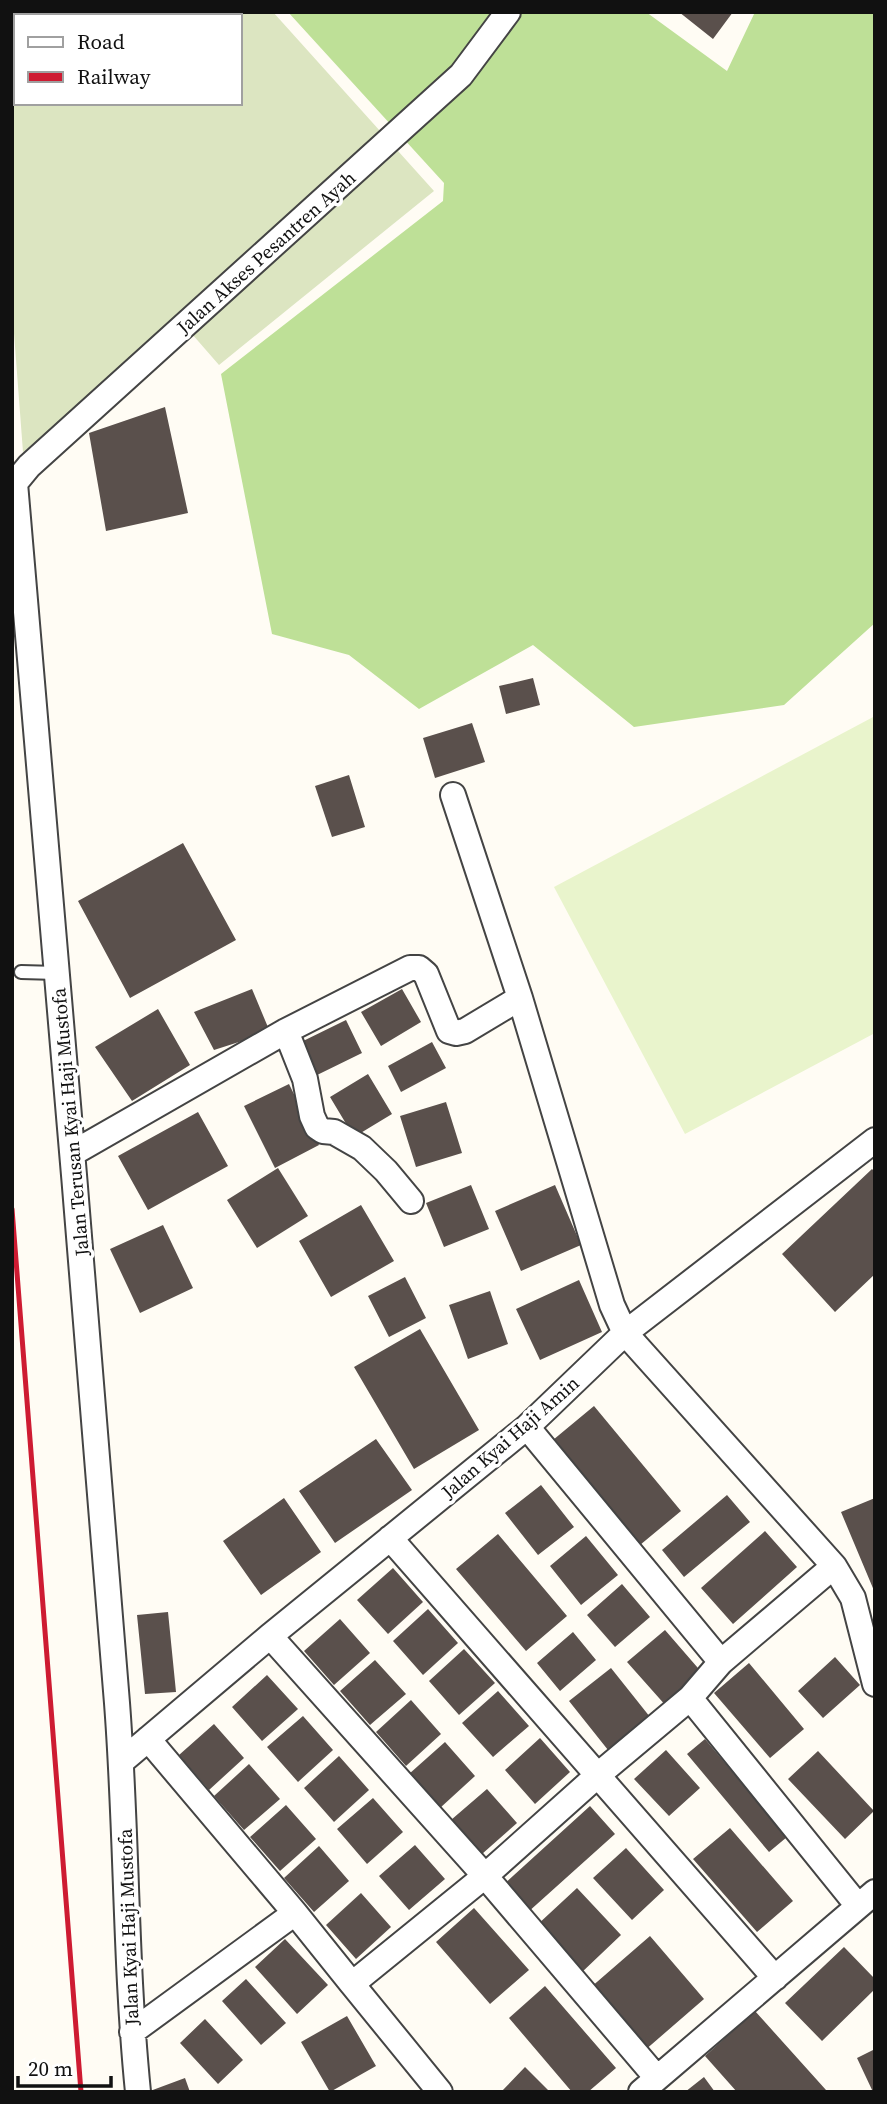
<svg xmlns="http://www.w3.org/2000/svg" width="887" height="2104" viewBox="0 0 887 2104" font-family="'Source Serif 4',serif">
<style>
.forest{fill:#bee097}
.cemetery{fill:#dce5c1;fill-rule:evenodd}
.pitch{fill:#e9f4cc}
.building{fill:#5a504c}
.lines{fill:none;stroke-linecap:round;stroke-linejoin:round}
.service-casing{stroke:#444;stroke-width:16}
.minor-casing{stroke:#444;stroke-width:28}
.service{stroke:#fff;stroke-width:12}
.minor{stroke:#fff;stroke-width:24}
.rail{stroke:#ce1b32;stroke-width:5}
.labels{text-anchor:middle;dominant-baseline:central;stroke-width:7;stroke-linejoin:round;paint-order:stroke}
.street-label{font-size:19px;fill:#111;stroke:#fff}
</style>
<rect width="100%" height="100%" fill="#fffcf4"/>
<path class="forest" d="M288 12H646L727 71 755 12H875V623L784 705 634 727 533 645 419 709 349 655 272 634 221 374 443 201 444 183Z"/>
<path class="cemetery" d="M12 12H273L434 191 219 365 185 326 23 452 12 307ZM16 16H240V103H16Z"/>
<path class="pitch" d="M875 716V1033L685 1134 554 887Z"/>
<path class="building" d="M679 12H733L713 39Z
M165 407 188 513 106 531 89 433Z
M533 678 540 705 506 714 499 686Z
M472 723 485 762 435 778 423 738Z
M349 775 365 827 332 837 315 786Z
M183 843 236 940 130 998 78 901Z
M252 989 270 1032 214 1050 194 1012Z
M402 989 421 1022 381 1046 361 1012Z
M158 1009 190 1065 132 1101 95 1047Z
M346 1020 362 1053 313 1077 297 1044Z
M432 1042 446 1068 401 1092 388 1066Z
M368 1074 392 1114 354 1137 330 1097Z
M289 1084 319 1145 275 1168 244 1106Z
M446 1102 462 1153 416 1167 400 1116Z
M198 1112 228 1166 148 1210 118 1156Z
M278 1168 308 1216 257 1248 227 1200Z
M872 1169 875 1172V1274L835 1312 782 1254Z
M471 1185 489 1229 444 1247 426 1203Z
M555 1185 581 1245 521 1271 495 1211Z
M361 1205 394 1261 331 1297 299 1241Z
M163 1225 193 1288 140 1313 110 1249Z
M405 1277 426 1318 389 1337 368 1296Z
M579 1280 602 1332 540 1360 516 1309Z
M490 1291 508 1344 468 1359 449 1305Z
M420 1329 479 1430 414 1469 354 1367Z
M594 1406 681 1511 640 1545 553 1440Z
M376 1439 412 1490 335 1543 299 1491Z
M541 1485 574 1527 538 1555 505 1513Z
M727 1495 750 1522 684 1577 662 1550Z
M284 1498 321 1552 261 1595 223 1541Z
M875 1498V1593L841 1512Z
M765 1531 797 1567 733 1624 701 1588Z
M498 1534 567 1616 526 1651 456 1569Z
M586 1536 618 1575 581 1605 550 1566Z
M393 1568 423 1602 388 1634 357 1600Z
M622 1584 650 1617 615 1647 587 1615Z
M428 1609 458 1643 423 1675 393 1641Z
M168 1612 176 1692 145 1694 137 1615Z
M340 1619 370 1653 334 1685 304 1651Z
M665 1630 704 1675 667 1707 627 1662Z
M573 1632 596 1660 560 1691 537 1663Z
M464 1649 495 1683 459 1715 429 1681Z
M835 1657 860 1685 823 1718 798 1691Z
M375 1660 406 1694 370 1725 340 1691Z
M749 1663 804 1729 770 1758 714 1693Z
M611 1668 650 1717 608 1750 569 1701Z
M267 1675 298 1709 262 1741 232 1707Z
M498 1691 529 1726 493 1757 462 1723Z
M411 1700 441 1734 406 1766 376 1732Z
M303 1716 333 1750 298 1782 267 1747Z
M214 1724 244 1758 209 1790 179 1755Z
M540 1738 570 1772 535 1804 505 1770Z
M705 1739 787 1837 769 1852 687 1754Z
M445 1742 475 1776 440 1808 409 1774Z
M666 1750 700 1788 669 1816 634 1779Z
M818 1751 874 1811 845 1839 788 1779Z
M339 1756 369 1790 334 1822 304 1788Z
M249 1764 280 1799 244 1830 214 1796Z
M487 1789 517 1823 482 1854 451 1820Z
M373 1798 403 1832 367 1864 337 1829Z
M286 1805 316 1839 280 1871 250 1837Z
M590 1806 615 1834 527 1913 503 1885Z
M730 1828 793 1901 757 1932 693 1859Z
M415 1845 445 1879 409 1910 379 1876Z
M319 1846 349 1881 314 1912 284 1878Z
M626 1848 664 1890 632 1920 593 1878Z
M577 1888 621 1935 580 1974 536 1926Z
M361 1893 391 1927 356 1959 326 1925Z
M474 1908 529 1970 490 2004 436 1942Z
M650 1936 704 1999 644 2051 590 1988Z
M285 1939 328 1985 297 2014 255 1967Z
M844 1947 875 1979V1989L822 2041 785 2003Z
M246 1979 286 2023 261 2045 222 2001Z
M545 1986 616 2068 588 2092H572L509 2018Z
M755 2011 826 2090 824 2092H737L705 2056Z
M347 2016 376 2066 330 2092 301 2042Z
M205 2019 243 2060 218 2084 180 2043Z
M875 2049V2092H873L857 2058Z
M525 2067 550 2092H501Z
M704 2077 715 2092H685Z
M185 2078 190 2092H150V2091Z"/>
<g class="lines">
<defs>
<path id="service" d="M21 972 57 973"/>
<path id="minor" d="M453 795 520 998 612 1305 625 1333 834 1566 853 1598 875 1684
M286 1031 305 1079 312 1116 317 1127 323 1131 334 1132 362 1148 386 1171 411 1201
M73 1153 286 1031 410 968H419L426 974 449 1031 456 1033 465 1031 520 998
M390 1538 775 1978
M270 1636 485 1876 657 2078
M721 1662 834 1566
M690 1698 858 1906
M148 1739 295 1913
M121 1762 270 1636 527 1427 625 1333 875 1140
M352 1984 440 2092
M132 2032 295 1913 352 1984 485 1876 598 1775 690 1698 721 1662 527 1427
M138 2092C125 1963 127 1833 117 1703 85 1296 50 890 15 483L29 466 461 75 508 12
M641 2092 875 1892"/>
</defs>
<use href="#service" class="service-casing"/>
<use href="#minor" class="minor-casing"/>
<use href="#service" class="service"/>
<use href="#minor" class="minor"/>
<path class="rail" d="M12 1209 81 2092"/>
</g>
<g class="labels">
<g class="street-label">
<text transform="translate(266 252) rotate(-42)">Jalan Akses Pesantren Ayah</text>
<text transform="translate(70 1122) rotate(-95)">Jalan Terusan Kyai Haji Mustofa</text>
<text transform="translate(510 1437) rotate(-41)">Jalan Kyai Haji Amin</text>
<text transform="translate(128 1927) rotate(-92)">Jalan Kyai Haji Mustofa</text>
</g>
</g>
<rect width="887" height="2104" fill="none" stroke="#111111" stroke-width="28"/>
<rect x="14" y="14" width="228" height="91" fill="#ffffff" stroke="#a0a0a0" stroke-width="2"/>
<rect x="28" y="37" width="35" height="10" fill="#ffffff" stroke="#a0a0a0" stroke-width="2"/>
<text x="77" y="49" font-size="21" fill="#111111">Road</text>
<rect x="28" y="72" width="35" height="10" fill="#ce1b32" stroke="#a0a0a0" stroke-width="2"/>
<text x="77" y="84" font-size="21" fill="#111111">Railway</text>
<path d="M18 2076v10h93v-10" fill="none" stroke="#111111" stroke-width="3.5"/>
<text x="28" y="2076" font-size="21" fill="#111111" stroke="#ffffff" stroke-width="5" paint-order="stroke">20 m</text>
</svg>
